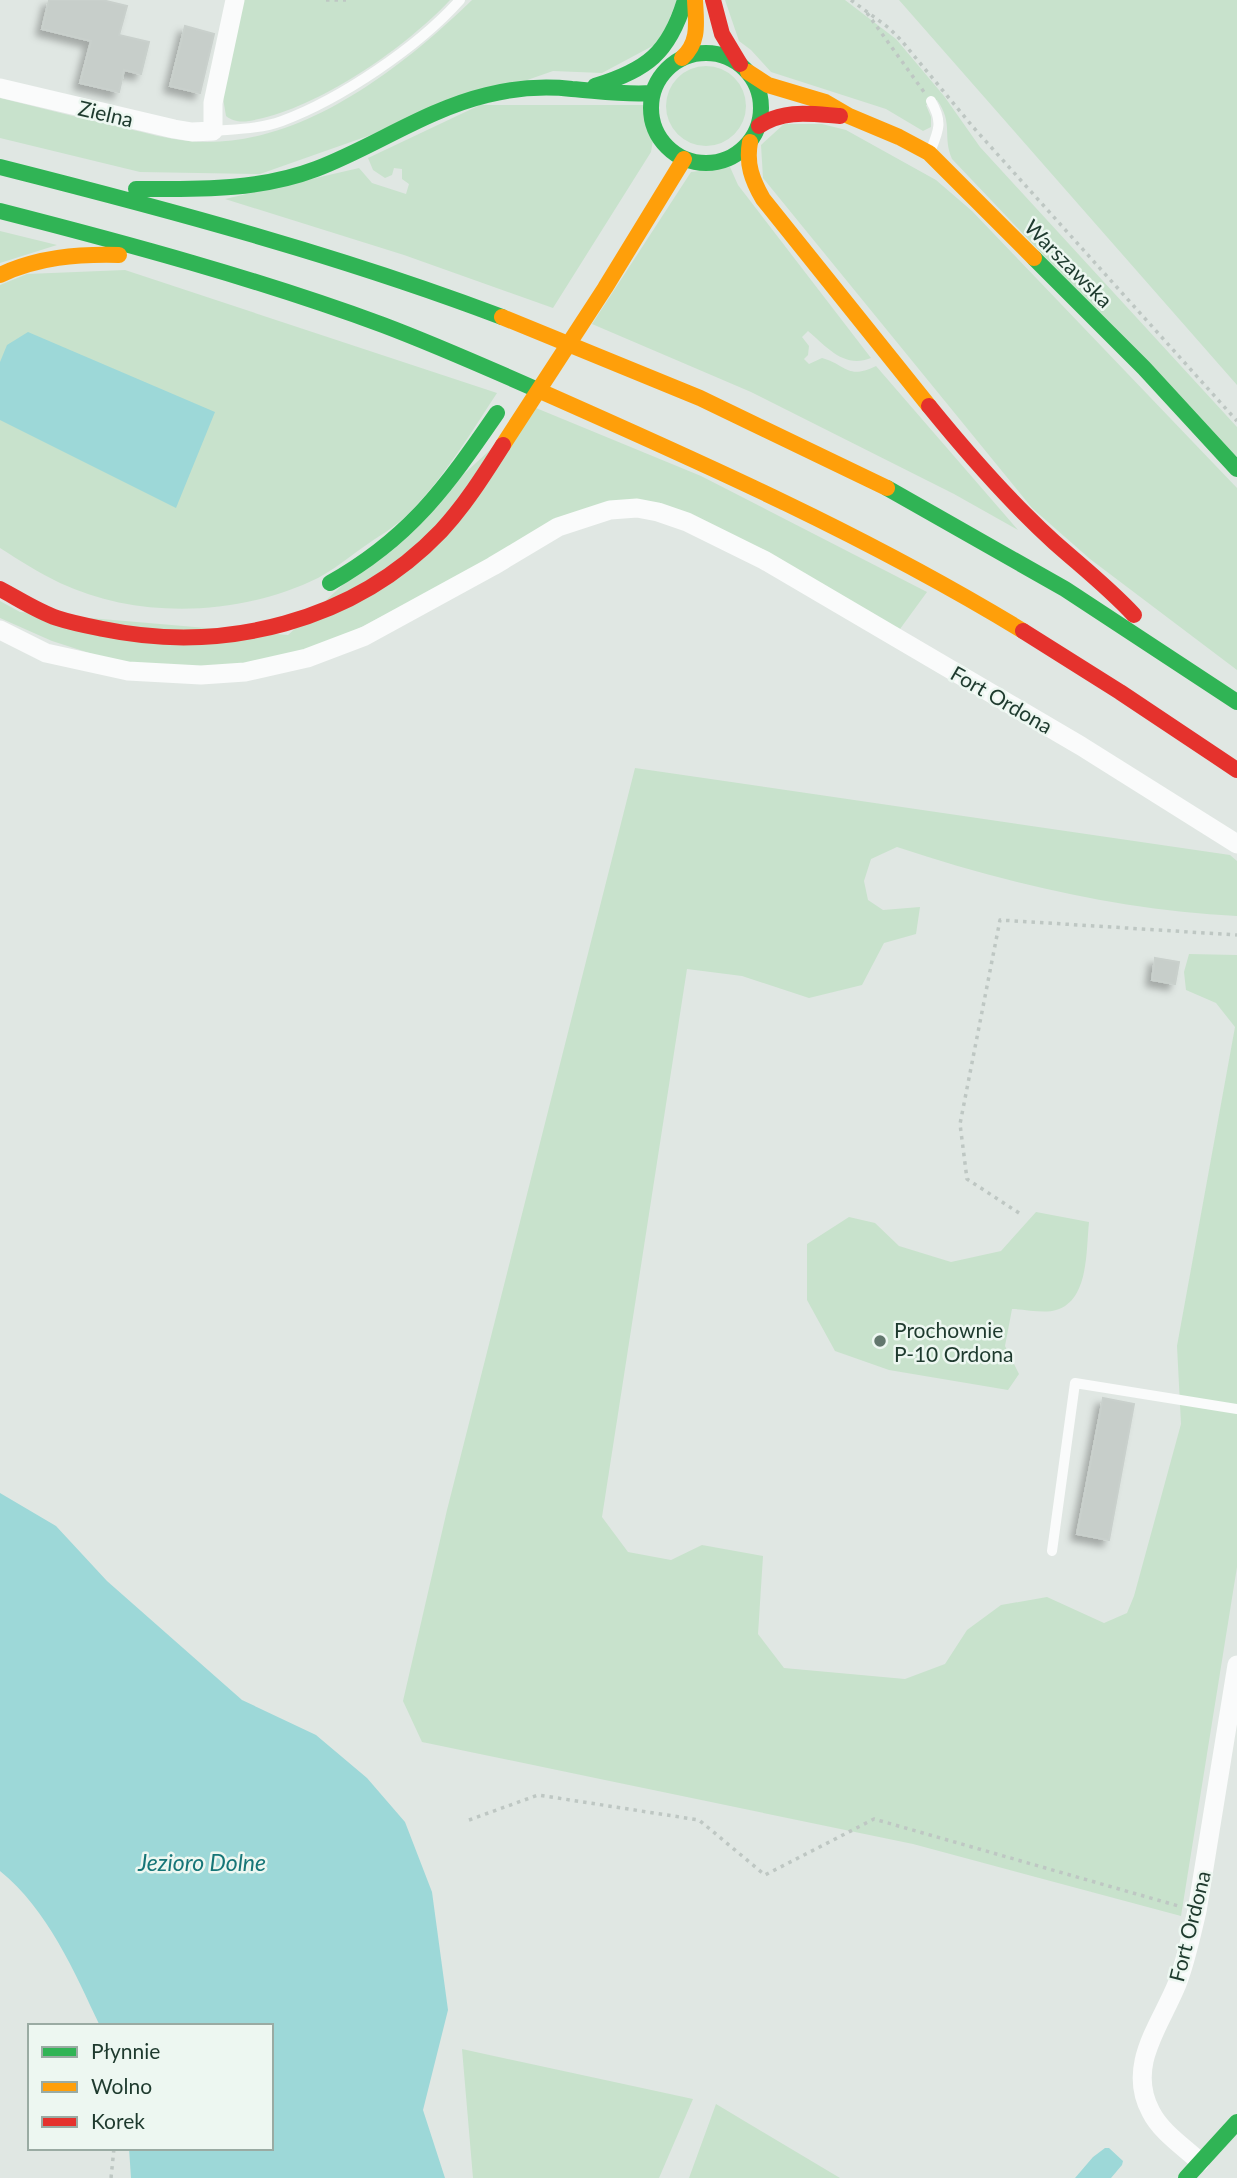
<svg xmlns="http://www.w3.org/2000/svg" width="1237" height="2178" viewBox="0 0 1237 2178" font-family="Lato,sans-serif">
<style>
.green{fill:#c8e2cc}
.water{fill:#9dd8d8}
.building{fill:#c7ceca;stroke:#c9d0cc;stroke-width:2;filter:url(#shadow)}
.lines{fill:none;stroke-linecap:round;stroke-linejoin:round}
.path{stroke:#bec7c3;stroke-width:3.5;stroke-dasharray:3.5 5;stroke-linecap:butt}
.lane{stroke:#fafbfb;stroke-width:10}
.street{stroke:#fafbfb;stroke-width:19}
.fast{stroke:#30b455;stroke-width:16}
.slow{stroke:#ff9f0a;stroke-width:16}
.jam{stroke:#e5322d;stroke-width:16}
.poi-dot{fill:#62776d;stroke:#edf7f1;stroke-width:2.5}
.labels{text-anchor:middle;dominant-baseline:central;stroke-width:5;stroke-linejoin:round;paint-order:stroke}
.street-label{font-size:21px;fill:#1e3a2e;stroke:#edf7f1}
.poi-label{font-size:21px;fill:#1e3a2e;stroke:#edf7f1;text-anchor:start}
.water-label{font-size:23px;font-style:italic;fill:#167678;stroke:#edf7f1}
</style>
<defs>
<filter id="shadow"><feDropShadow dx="-6" dy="6" stdDeviation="3.5" flood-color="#0004"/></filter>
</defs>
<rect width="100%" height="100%" fill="#e0e7e3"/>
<path class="green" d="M242 0H450C406 47 325 103 263 118 250 121 237 125 226 116L223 98Z
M472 0H677L660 42 602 73 553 71 260 174 140 172 0 138V98C42 108 83 119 125 128 146 133 167 139 188 141 295 152 400 70 472 0Z
M725 0H845L896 39 944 96 980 147 1237 427V459L952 159C942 136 954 124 937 100L926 105 931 117V127L923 131 886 109 771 72 751 50 739 41Z
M899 0H1237V385Z
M666 106a40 40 0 1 1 80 0a40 40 0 1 1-80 0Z
M480 105H649L654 134 651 152 553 308 404 255 225 199 359 168 372 183 406 194 409 184 402 179V169L394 168 392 175 385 178 373 170 368 158Z
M784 124H822L846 130 936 180 972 211 1237 488V670L1090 559 1032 508 763 178 761 145Z
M730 167 738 185 871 358C844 369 827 347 808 331L802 337 809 346 808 355 804 359 809 364 822 358C847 365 847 380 876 366L1018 530 954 494 751 392 592 324 691 172Z
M0 231 57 245 0 263Z
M125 270 497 393C470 434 444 478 409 513 396 527 377 537 362 548 348 558 333 570 318 578 240 616 139 620 60 583 39 573 19 560 0 548V285L27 274Z
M536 408 701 476 927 592 900 629 630 504 451 581 332 642 248 664 200 667 139 664 102 657 52 641 0 618V601L20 612 288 635Z
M635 768 1230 855 1237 861V916C1124 911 1005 883 897 847L871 859 864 881 868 900 883 910 920 907 916 934 884 943 862 985 809 998 742 976 687 969 602 1517 628 1552 671 1560 702 1545 763 1556 758 1634 784 1668 905 1679 945 1664 967 1630 1001 1605 1047 1597 1104 1623 1127 1613 1134 1596 1181 1424 1177 1346 1235 1027 1216 1003 1186 990 1184 972 1189 954 1237 955V1567L1181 1916 913 1844 422 1742 403 1701 447 1510Z
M1036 1212 1089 1222C1086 1250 1089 1301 1056 1310 1044 1314 1025 1309 1012 1309L1005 1346 1019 1374 1008 1390 889 1370 835 1351 807 1300V1244L849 1217 875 1223 899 1246 951 1262 1001 1251Z
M462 2049 693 2099 659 2178H473Z
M716 2104 840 2178H689Z"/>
<path class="water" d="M28 332 215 412 176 508 0 420V362L7 345Z
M0 1493 56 1526 107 1581 242 1700 316 1735 367 1778 405 1822 432 1892 448 2010 423 2110 445 2178H131L129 2148H271V2026H100C74 1971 48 1910 0 1871Z
M1105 2148H1109L1123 2161 1122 2165 1111 2178H1075L1093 2157Z"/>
<path class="building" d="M49 0H102L127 6 119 35 149 42 141 74 124 70 119 92 80 83 91 41 42 29Z
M185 26 214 34 200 93 170 86Z
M1155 958 1179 962 1175 984 1152 980Z
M1103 1398 1134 1404 1109 1540 1077 1534Z"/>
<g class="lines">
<path class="path" d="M326 0H346
M851 0 889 28 901 40 973 127 1237 421
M867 13 924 92
M1019 1213 967 1179 960 1124 1000 920 1237 935
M469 1820 538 1795 699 1820 765 1875 874 1819 1182 1907
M111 2178 114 2148"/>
<path class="lane" d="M213 131C236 129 260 129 282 121 341 99 418 47 460 0
M930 152C939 130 943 122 931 101
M1052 1551 1075 1383 1237 1409"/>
<path class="street" d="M0 88 174 129 192 132 213 131V103L235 0
M0 630 46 653 128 671 201 675 245 672 307 658 365 636 493 566 558 527 610 510 637 508 658 512 687 522 764 560 1081 746 1237 844
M1200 2162C1184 2147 1161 2132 1151 2112 1126 2066 1160 2026 1177 1984 1186 1961 1191 1936 1197 1911L1237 1665"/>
<path class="fast" d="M651 108a55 55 0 1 1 110 0a55 55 0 1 1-110 0Z
M595 86C647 70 669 53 685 0
M0 167C170 210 338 255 502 317
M136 189C196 189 258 191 316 169 374 147 425 110 487 95 515 88 544 86 572 89 599 91 625 95 652 93
M0 211C129 244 258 279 383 325 436 345 488 368 540 391
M1034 258 1144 368 1237 469
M887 488 1065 589 1237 702
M330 583C410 538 446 487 497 413
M1186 2178 1237 2122"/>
<path class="slow" d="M682 58C700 42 696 22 695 0
M748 72 768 85 825 102 849 116 899 137 929 153 1034 258
M750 142C746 164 752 180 763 199L929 406
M0 275C38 257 77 254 119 255
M502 317 700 398 887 488
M540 391C705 464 869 537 1023 631
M503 445 605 288 684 159"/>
<path class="jam" d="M713 0 722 34 740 64
M759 126C784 109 811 114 840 116
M929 406C968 454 1008 500 1054 542 1081 566 1109 588 1134 615
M0 589C19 599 37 611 57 618 72 623 88 626 103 629 224 654 354 622 441 531 465 505 484 475 503 445
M1023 631 1120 692 1237 770"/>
</g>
<circle class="poi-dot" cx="880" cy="1341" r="7"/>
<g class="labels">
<g class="street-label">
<text transform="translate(106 113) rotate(13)">Zielna</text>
<text transform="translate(1069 263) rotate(45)">Warszawska</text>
<text transform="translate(1002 699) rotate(30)">Fort Ordona</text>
<text transform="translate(1189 1926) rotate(-76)">Fort Ordona</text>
</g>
<g class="poi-label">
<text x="894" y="1329">Prochownie<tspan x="894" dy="24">P-10 Ordona</tspan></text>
</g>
<g class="water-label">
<text x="202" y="1862">Jezioro Dolne</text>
</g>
</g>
<rect x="28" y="2024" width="245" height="126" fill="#edf7f1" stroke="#9aaba3" stroke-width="2"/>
<rect x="42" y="2047" width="35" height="10" fill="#30b455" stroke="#9aaba3" stroke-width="2"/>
<text x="91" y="2059" font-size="21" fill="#1e3a2e">Płynnie</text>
<rect x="42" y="2082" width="35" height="10" fill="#ff9f0a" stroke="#9aaba3" stroke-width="2"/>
<text x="91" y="2094" font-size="21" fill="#1e3a2e">Wolno</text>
<rect x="42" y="2117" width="35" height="10" fill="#e5322d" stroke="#9aaba3" stroke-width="2"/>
<text x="91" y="2129" font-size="21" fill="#1e3a2e">Korek</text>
</svg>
